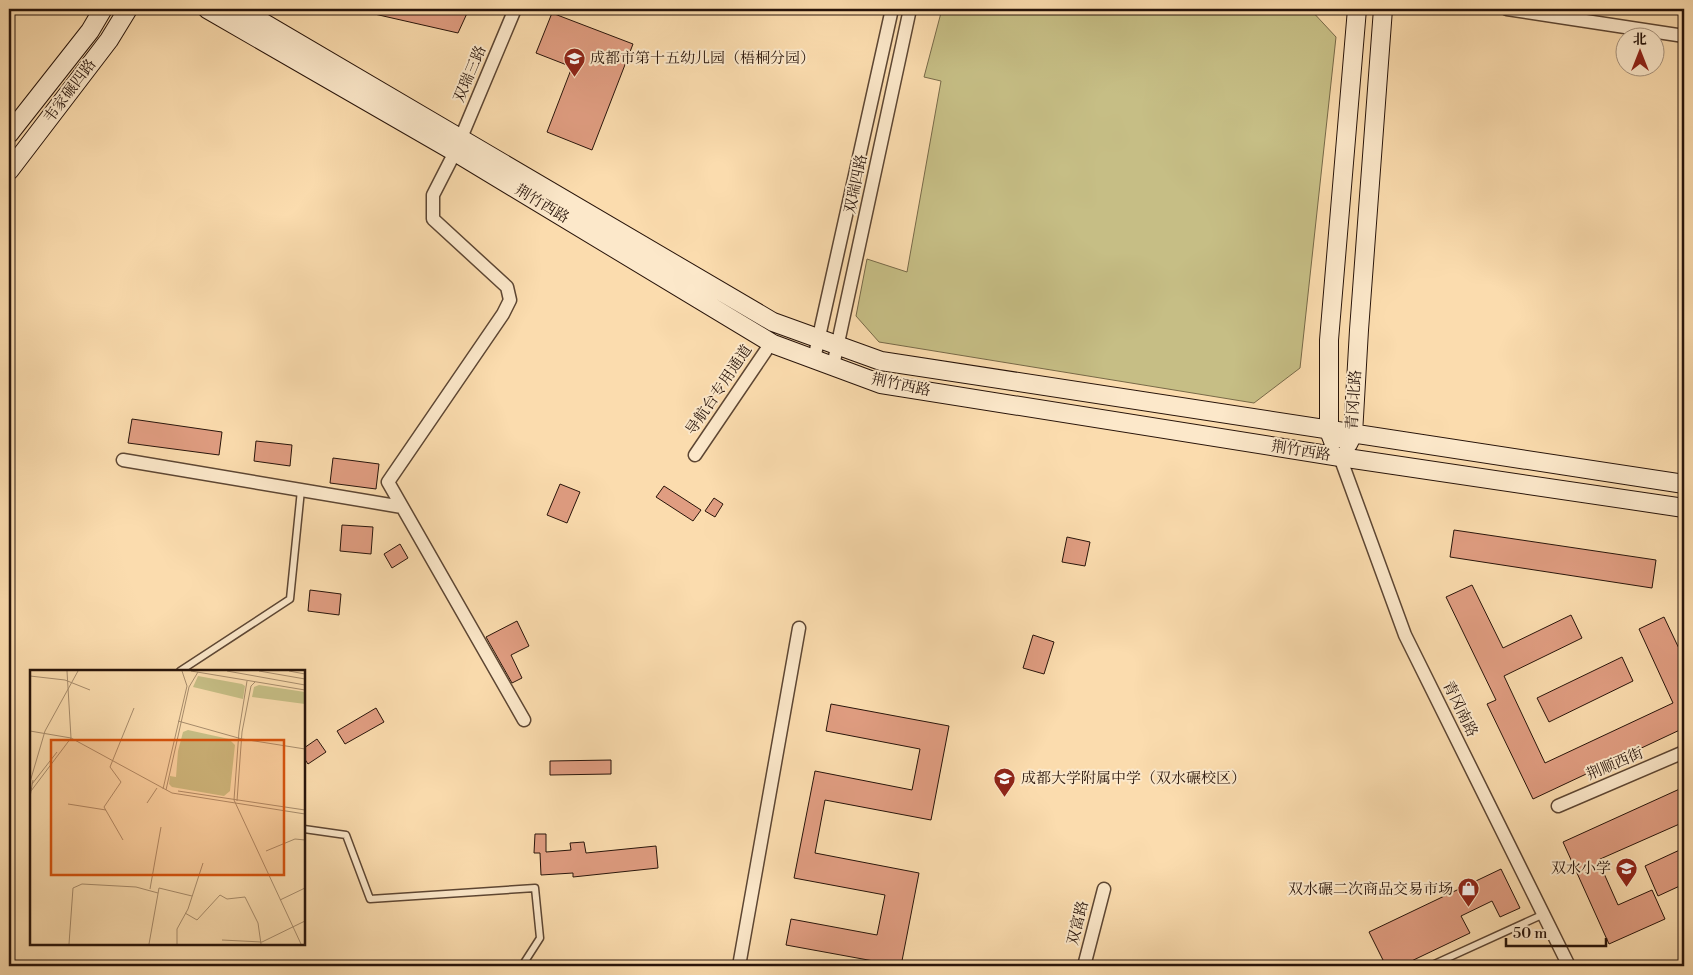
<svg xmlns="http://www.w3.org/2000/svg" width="1693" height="975" viewBox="0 0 1693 975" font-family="'Libre Bodoni','Noto Serif SC',serif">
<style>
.green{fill:#c6be85;stroke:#776948}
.building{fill:#e09d81;stroke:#28140a}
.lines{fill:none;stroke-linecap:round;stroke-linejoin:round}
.lane-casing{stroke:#5d4633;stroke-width:9}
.street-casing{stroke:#5d4633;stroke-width:15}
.secondary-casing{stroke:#28140a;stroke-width:20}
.lane{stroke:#fce8ca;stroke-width:6}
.street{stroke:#fce8ca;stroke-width:12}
.secondary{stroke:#fce8ca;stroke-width:18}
.labels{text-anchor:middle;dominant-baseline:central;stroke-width:4;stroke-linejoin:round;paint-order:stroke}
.poi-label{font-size:15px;fill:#28140a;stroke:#fce8ca;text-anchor:start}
.street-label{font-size:15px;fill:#28140a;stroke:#fce8ca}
.inset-road{fill:none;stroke:#a78c6c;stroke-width:1}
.view{fill:#d5520c;fill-opacity:0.15;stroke:#d5520c;stroke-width:2.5}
.inset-edge{fill:none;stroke:#28140a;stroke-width:2.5}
</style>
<rect width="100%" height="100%" fill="#fbdcae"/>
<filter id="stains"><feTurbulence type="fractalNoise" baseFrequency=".004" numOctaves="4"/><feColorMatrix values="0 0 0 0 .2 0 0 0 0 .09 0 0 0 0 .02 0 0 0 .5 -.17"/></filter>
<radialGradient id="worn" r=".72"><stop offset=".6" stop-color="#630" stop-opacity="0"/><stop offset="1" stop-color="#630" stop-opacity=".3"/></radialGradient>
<path class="green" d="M942 9H1310L1336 37 1300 368 1254 403 879 342 856 316 867 259 907 272 941 81 924 77Z"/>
<path class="building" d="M370 9H469L458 33 370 13Z
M552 13 633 44 592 150 547 132 572 67 536 53Z
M132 419 222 432 219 455 128 443Z
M256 441 292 445 290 466 254 461Z
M333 458 379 464 376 489 330 483Z
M560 484 580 492 567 523 547 515Z
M664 486 701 510 693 521 656 497Z
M714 498 723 504 715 517 705 511Z
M342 525 373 527 371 554 340 551Z
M1454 530 1656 560 1652 588 1450 557Z
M1067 537 1090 542 1085 566 1062 562Z
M400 544 408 558 392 568 384 554Z
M1472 585 1503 648 1571 615 1582 638 1504 676 1545 763 1673 703 1639 629 1664 617 1684 659V728L1533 799 1487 704 1496 700 1446 597Z
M310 590 341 594 339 615 308 611Z
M517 621 529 646 511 655 522 678 512 683 486 637Z
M1033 635 1054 642 1044 674 1023 668Z
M1622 657 1633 681 1549 722 1537 698Z
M831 704 949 726 931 820 825 800 815 853 919 873 901 966 786 945 791 919 877 935 885 895 794 878 815 771 912 790 920 749 826 731Z
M376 708 384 722 345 744 337 731Z
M317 739 326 752 308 764 304 758V748Z
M611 760V774L550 775V761Z
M1684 787V822L1598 860 1618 905 1652 890 1665 919 1609 944 1563 842Z
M535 834H546V852L571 850 570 843 584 842 586 853 656 846 658 868 573 877V873L541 875 540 853H534Z
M1684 848V884L1658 896 1645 866Z
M1501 869 1520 908 1500 917 1492 901 1461 916 1470 933 1401 966H1386L1369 932Z"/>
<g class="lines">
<defs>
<path id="lane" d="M180 671 290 599 301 490
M304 829 346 835 370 899 535 888 540 938 522 966
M1430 966 1544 914"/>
<path id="street" d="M515 9 455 152 433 195V219L507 287 510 300 503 314 388 482 524 720
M1507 9 1684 36
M814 359 892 9
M833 366 910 9
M695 455 771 343
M1340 457 1405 635 1569 966
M123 460 402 507
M1558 806 1684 752
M739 966 799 628
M1084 966 1104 889"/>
<path id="secondary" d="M207 9 455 152 773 344 881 384 1340 457 1684 508
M240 9 773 322 881 361 1684 484
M9 134 90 31 103 9
M9 171 109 40 128 9
M1333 441 1329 431V340L1357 9
M1348 444 1353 434 1359 330 1383 9"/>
</defs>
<use href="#lane" class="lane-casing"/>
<use href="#street" class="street-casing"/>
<use href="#secondary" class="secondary-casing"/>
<use href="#lane" class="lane"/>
<use href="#street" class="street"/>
<use href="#secondary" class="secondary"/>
</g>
<defs>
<symbol id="school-pin" viewBox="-11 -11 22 30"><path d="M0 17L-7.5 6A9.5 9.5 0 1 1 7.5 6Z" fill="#8f2418" stroke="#fce8ca"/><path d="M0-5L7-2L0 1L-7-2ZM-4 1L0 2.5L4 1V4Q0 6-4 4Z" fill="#fff"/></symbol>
<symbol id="shop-pin" viewBox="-11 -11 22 30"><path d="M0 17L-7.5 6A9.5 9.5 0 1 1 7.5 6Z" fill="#8f2418" stroke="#fce8ca"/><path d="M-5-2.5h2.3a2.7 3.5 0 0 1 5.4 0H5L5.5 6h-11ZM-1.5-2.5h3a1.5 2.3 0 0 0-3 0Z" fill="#fff"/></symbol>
</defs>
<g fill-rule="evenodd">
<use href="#school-pin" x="562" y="46" width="25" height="34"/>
<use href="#school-pin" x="992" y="766" width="25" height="34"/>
<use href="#school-pin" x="1614" y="856" width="25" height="34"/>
<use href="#shop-pin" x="1456" y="876" width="25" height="34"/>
</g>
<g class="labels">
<g class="poi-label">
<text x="590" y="58">成都市第十五幼儿园（梧桐分园）</text>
<text x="1021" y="778">成都大学附属中学（双水碾校区）</text>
<text x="1611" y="868" text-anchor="end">双水小学</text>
<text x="1453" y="889" text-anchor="end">双水碾二次商品交易市场</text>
</g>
<g class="street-label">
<text transform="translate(470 74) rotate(-67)">双瑞三路</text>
<text transform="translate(70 91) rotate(-53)">韦家碾四路</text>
<text transform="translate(856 184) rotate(-78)">双瑞四路</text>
<text transform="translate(542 204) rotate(31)">荆竹西路</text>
<text transform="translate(901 385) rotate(12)">荆竹西路</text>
<text transform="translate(719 390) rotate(-56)">导航台专用通道</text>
<text transform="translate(1354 400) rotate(-86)">青冈北路</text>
<text transform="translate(1301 451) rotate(9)">荆竹西路</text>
<text transform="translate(1460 709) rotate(64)">青冈南路</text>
<text transform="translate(1615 764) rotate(-23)">荆顺西街</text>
<text transform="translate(1078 923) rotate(-76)">双富路</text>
</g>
</g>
<g transform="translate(30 670)">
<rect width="275" height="275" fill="#fbdcae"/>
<path d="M168 6 212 14 215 16 213 29 163 17ZM229 15 275 22V34L222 27 224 17ZM158 60 199 69 205 75 200 121 194 126 142 117 139 114 140 106 146 107 148 81 153 62Z" fill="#c6be85"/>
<path class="inset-road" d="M161 1 275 20M197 1 275 15M229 1 275 9M259 1 275 4M0 6 35 10 60 20M217 11 209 61 204 130 271 274M148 51 212 69 275 79M0 61 41 68 142 123 275 144M0 112 15 61 48 1M2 114 27 82M133 119 157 16 152 1M136 120 159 17 168 2M1 121 41 68 37 1M148 121 275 140M0 127 3 110M207 131 212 62 221 16 225 12M117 133 127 118M38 134 76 140M93 170 74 137 91 112 80 97 104 38M236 181 265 169 275 170M120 219 131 157M250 230 275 218M155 243 167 250 190 225 197 229 215 227 228 253 231 274M192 270 232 272 275 251M39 274 43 218 52 214 106 217 128 223M119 274 129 218 162 226M147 274V259L158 239 173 193"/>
<path class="view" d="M21 70H254V205H21Z"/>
<rect width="275" height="275" class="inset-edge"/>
</g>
<rect width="1693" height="975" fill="none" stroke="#fbdcae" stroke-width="30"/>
<rect x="10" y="10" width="1673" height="955" fill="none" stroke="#28140a" stroke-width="2.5"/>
<rect x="15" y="15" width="1663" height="945" fill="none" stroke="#28140a"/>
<g transform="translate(1640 52)"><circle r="24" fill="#fce8ca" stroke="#a7937d"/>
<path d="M0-4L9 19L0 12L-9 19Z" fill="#8f2418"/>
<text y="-8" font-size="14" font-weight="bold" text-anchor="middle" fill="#28140a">北</text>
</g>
<path d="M1506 938v8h100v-8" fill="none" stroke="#28140a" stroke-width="2.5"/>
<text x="1513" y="938" font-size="15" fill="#28140a" stroke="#fce8ca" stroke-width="4" paint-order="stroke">50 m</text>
<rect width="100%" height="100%" filter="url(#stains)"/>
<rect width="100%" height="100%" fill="url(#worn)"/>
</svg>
